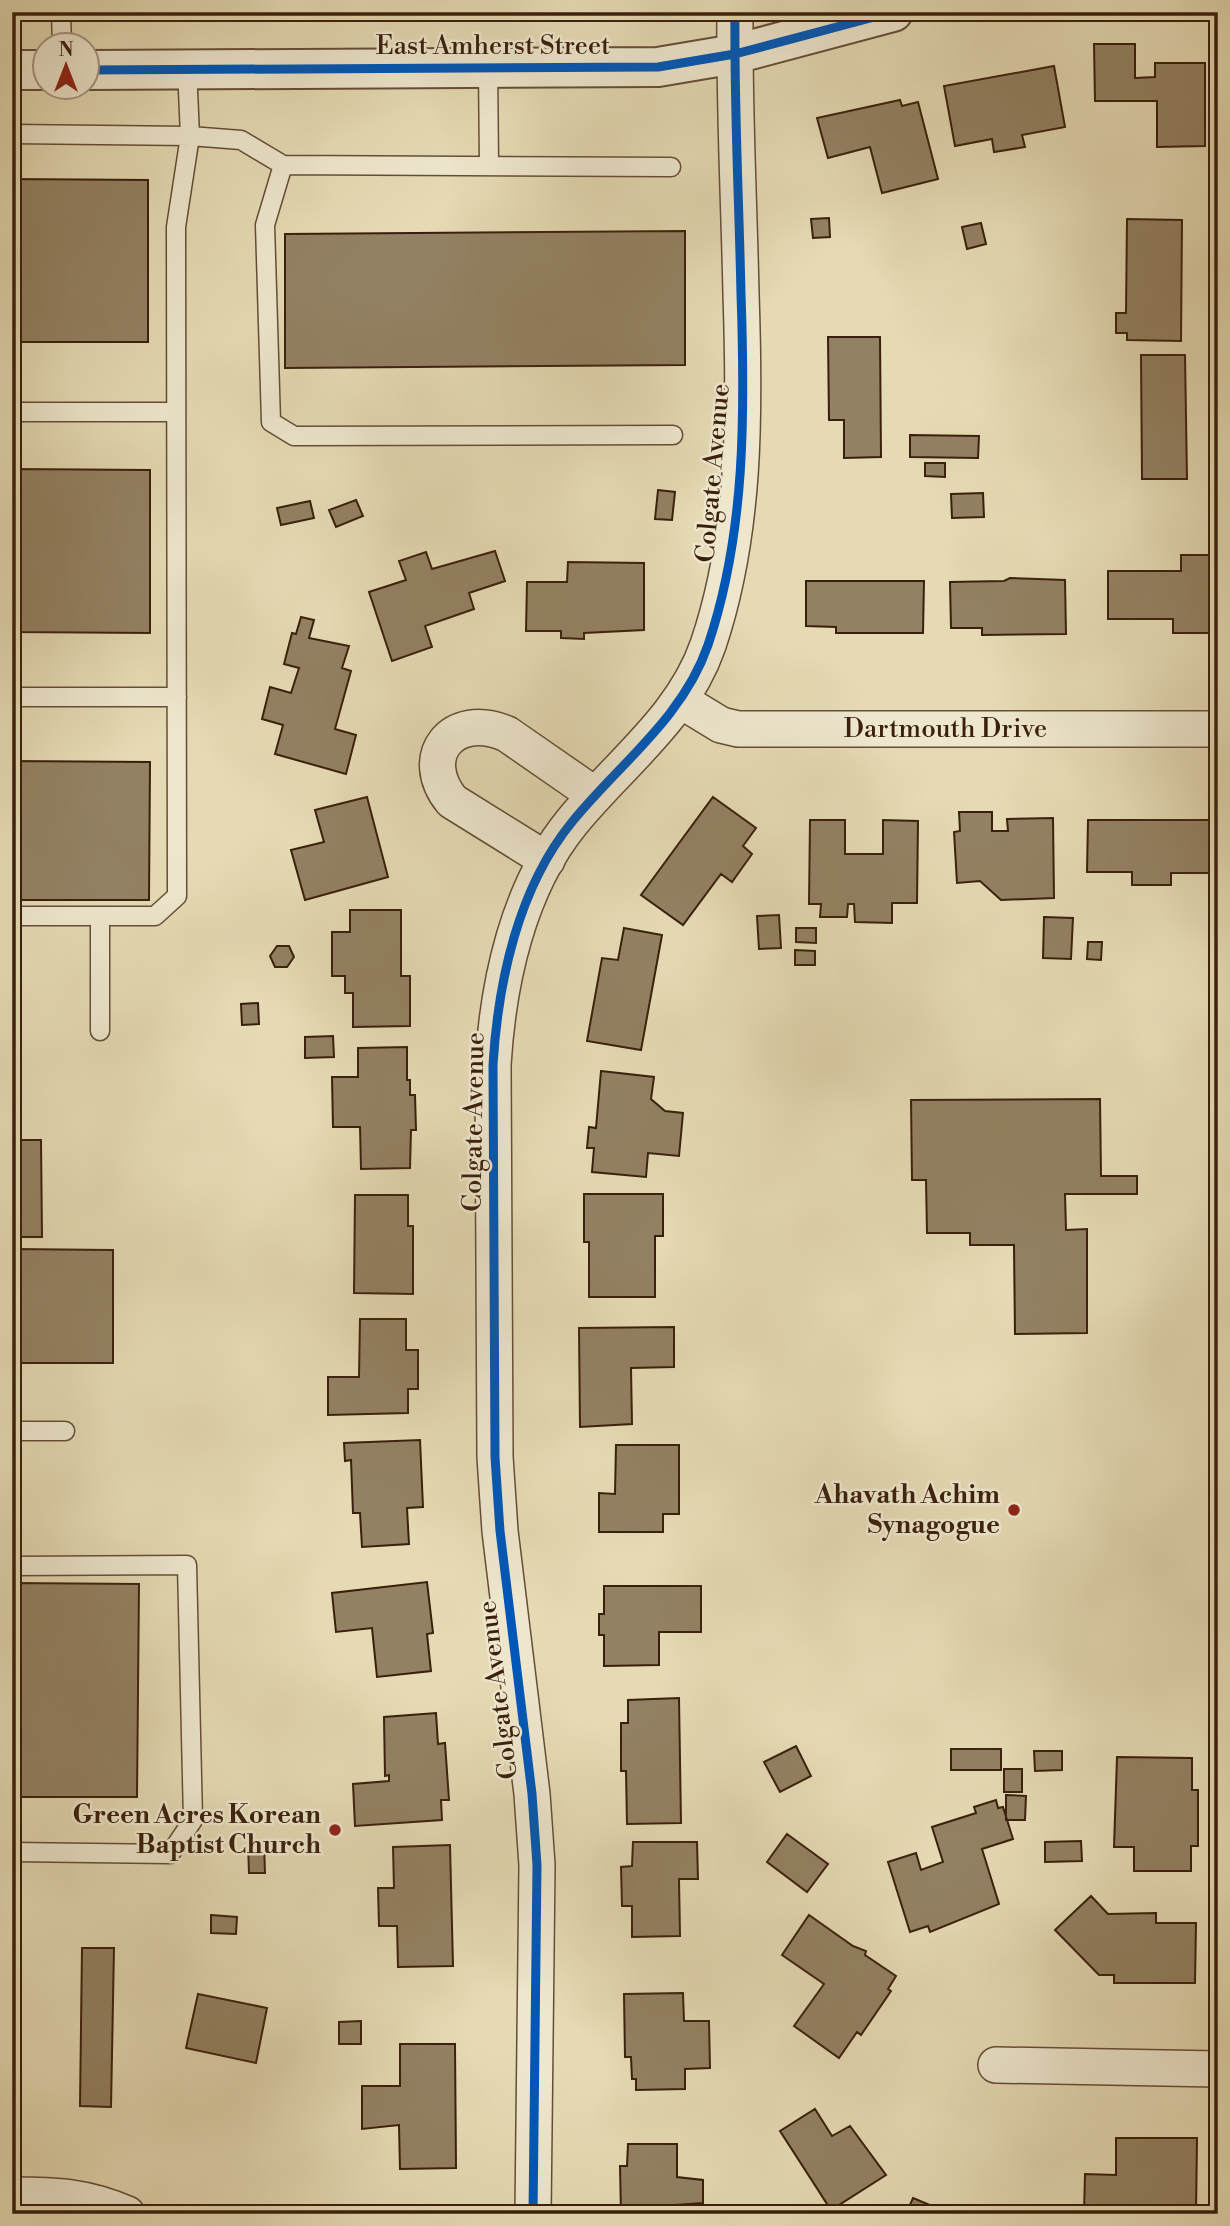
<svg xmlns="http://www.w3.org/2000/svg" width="1230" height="2226" viewBox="0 0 1230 2226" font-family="'Libre Bodoni',serif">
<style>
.building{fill:#938163;stroke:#3a200c;stroke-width:2}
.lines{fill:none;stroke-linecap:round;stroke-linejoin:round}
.service-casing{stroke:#654e36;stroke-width:21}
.minor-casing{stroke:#654e36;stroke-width:38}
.tertiary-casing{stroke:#654e36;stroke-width:42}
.service{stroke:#eee7ce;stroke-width:18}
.minor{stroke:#eee7ce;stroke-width:35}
.tertiary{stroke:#eee7ce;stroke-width:38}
.cycleway-casing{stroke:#eee7ce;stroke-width:13}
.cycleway{stroke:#0057b8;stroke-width:9}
.poi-dot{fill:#8f2418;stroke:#eee7ce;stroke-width:2.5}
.labels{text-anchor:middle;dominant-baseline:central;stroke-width:5;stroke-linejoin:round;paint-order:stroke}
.street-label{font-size:26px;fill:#3a200c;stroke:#eee7ce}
.poi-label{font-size:26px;font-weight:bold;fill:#3a200c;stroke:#eee7ce;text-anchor:end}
</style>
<rect width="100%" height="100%" fill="#e5dab4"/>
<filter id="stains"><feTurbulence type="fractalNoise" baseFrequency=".00286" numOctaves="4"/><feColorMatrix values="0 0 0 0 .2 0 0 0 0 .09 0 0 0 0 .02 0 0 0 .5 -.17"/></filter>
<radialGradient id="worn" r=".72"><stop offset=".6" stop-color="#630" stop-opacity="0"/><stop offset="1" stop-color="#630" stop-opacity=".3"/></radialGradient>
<path class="building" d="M1094 44H1135V78L1155 77V63H1205V146L1157 147V101H1095Z
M1054 66 1065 127 1022 135 1025 147 994 152 992 139 955 146 944 86Z
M900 100 902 106 918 102 938 179 882 193 870 147 828 158 817 118Z
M12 179 148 180V342H12Z
M829 218 830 237 813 238 811 219Z
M1127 219 1182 220 1181 341 1127 340V333H1116V313H1126Z
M981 223 986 244 967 249 962 227Z
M685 231V365L285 368V234Z
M828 337H880L881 457 844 458V420H829Z
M1141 355H1185L1187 479H1142Z
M910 435 979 436 978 458 910 457Z
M925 463H945V477L925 476Z
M12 469 150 470V633L12 632Z
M658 490 675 492 672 520 655 519Z
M983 493 984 517 952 518 951 494Z
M356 500 363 516 336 527 329 510Z
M310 501 314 518 281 525 277 508Z
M495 551 505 581 469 593 474 609 425 626 432 647 392 661 369 592 406 580 399 561 426 552 432 569Z
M1181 555H1214V633H1173V619H1108V571H1181Z
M568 562 644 563V630L584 633V639L561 638V631H526L527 582H567Z
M1010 578 1065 580 1066 634 982 635V628H951L950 582 1004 581Z
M806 581H924L923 633H836V627L806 626Z
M301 617 314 620 309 638 349 646 342 668 351 671 335 729 356 735 346 774 275 754 283 725 262 719 270 687 291 693 299 668 284 664 292 633 296 634Z
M12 761 150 762 149 900H12Z
M367 797 388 877 305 900 291 850 324 842 315 810Z
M713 797 756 828 743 846 752 854 732 882 721 874 683 925 641 895Z
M959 812H992V831H1008L1007 819 1053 818 1054 898 1001 900 980 881 957 883 954 832 960 831Z
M810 820H845V854H883V820L918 821 917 903H892V923L855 922 854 904H848L847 917H820L821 904H809Z
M1088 820H1218V873H1171V885H1132V872H1087Z
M350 910H401V976H410V1026L353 1027V993H345V976H332V932H350Z
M779 915 781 948 759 949 757 916Z
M1044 917 1073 918 1071 959 1043 958Z
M624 928 662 935 641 1050 587 1041 602 958 618 960Z
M796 928H816V943L796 942Z
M1088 942H1102L1101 960 1087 959Z
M277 946H289L294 957 287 967H275L270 956Z
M795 950 815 951V965H795Z
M258 1003 259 1024 242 1025 241 1004Z
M333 1036 334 1057 305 1058V1037Z
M407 1047V1080H410V1095H415L416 1130H411L410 1168 361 1169 360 1127H333L332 1077H358V1048Z
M601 1071 654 1077 651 1099 665 1111 683 1113 679 1156 648 1153 646 1177 592 1172 594 1148H587L589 1127 596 1128Z
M1100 1099 1101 1176H1137V1194H1065L1066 1230 1087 1229V1333L1015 1334 1014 1245H970V1233H927L926 1180H912L911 1100Z
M12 1140H41L42 1237H12Z
M584 1194H663V1236H655V1297H589V1242H584Z
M355 1195H408V1226H413V1294L354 1293Z
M12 1249 113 1250V1363H12Z
M360 1319H406V1350H418V1389H408V1413L328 1415V1377H359Z
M674 1327V1367L631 1368 632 1424 580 1427 579 1328Z
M420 1440 423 1507 407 1508 409 1544 362 1547 360 1513H353L351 1460 345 1461 344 1443Z
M616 1445H679V1514H663V1532H599V1493L615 1494Z
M427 1582 433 1633 427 1634 431 1671 377 1677 372 1628 336 1632 332 1593Z
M12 1583 139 1584 137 1797H12Z
M604 1586H701V1632H659V1665L604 1666V1635H599V1614H604Z
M679 1698 681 1823 627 1824 626 1771H621V1723H628V1700Z
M436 1713 438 1744 445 1743 449 1800H441L442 1820 355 1826 353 1784 389 1781V1775L385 1776 384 1717Z
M796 1746 811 1776 780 1792 764 1762Z
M951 1749H1001V1770H951Z
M1034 1751H1062V1770L1035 1771Z
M1117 1757 1192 1758V1790H1198V1846H1191V1871H1134V1847H1114Z
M1004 1769H1022V1792H1004Z
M1006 1795 1026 1796 1025 1820H1006Z
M996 1800 998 1808 1003 1807 1013 1839 982 1849 999 1904 930 1932 928 1926 910 1932 888 1862 916 1853 921 1870 943 1862 932 1827 976 1813 974 1807Z
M787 1834 828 1864 807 1892 767 1862Z
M1081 1841 1082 1861 1045 1862V1842Z
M633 1842H697L698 1879H679L680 1936 632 1937V1906H622L621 1867 632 1866Z
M248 1843H264L265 1873H249Z
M450 1845 453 1966 398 1967 397 1926H379L378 1888H394L393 1847Z
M1091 1896 1108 1914 1156 1913V1923H1196L1195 1983H1114V1975H1099L1055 1930Z
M211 1915 237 1917 236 1934 211 1933Z
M809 1915 853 1946 866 1951 865 1955 896 1976 888 1989 891 1991 861 2035 857 2032 839 2058 794 2026 824 1984 782 1955Z
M82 1948H114L111 2107 80 2106Z
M683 1993 684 2021H709L710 2068 685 2069V2089L636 2090V2079H632L631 2057H625L624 1994Z
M198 1994 267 2008 256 2063 186 2048Z
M361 2021V2044H339V2022Z
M400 2044H455L456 2168 400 2169 399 2125 362 2129V2086H400Z
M815 2109 832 2136 850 2126 886 2175 831 2210 780 2131Z
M1116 2138H1197L1196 2214H1084L1085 2174 1116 2175Z
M628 2144H677V2177L703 2180V2203L676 2205V2214H621L620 2166H627Z
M913 2198 942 2210 946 2214H906Z
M392 2210H450V2214H392Z"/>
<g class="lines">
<defs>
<path id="service" d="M61 12 62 46
M488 67 489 166
M12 134 190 136 241 140 283 165 671 167
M283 165 265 225 271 422 294 436 673 435
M12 412H176
M12 697H177
M12 916H155L177 896 176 227 190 136 187 68
M100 1031V916
M12 1431H65
M12 1566 187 1565 193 1820 170 1854 12 1852"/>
<g id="minor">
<path id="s1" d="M680 700 721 725 738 729H1218"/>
<path d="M547 860 452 801C416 757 452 710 507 734L595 795"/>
<path d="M996 2065 1218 2069"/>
<path d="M12 2195C56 2195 86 2196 127 2214"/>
<path d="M533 2214 537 1865 532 1794 500 1531 495 1457 493 1065C498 982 518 888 572 822 619 764 683 718 708 645 746 533 745 411 741 294 739 200 734 106 735 12"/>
</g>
<path id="tertiary" d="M12 70H46
M88 70 658 67 735 54 893 12"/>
</defs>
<use href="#service" class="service-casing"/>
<use href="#minor" class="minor-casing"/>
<use href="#tertiary" class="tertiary-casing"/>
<use href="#service" class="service"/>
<use href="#minor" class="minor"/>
<use href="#tertiary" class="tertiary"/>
<defs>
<path id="cycleway" d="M88 70 658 67 735 54 893 12
M533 2214 537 1865 532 1794 500 1531 495 1457 493 1065C498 982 518 888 572 822 619 764 683 718 708 645 746 533 745 411 741 294 739 200 734 106 735 12"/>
</defs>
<use href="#cycleway" class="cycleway-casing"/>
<use href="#cycleway" class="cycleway"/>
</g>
<g class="poi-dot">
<circle cx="1014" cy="1510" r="7"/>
<circle cx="335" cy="1830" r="7"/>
</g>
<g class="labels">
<g class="street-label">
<text x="493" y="46">East Amherst Street</text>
<text transform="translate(713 473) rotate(-85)">Colgate Avenue</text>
<text stroke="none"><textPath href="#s1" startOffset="273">Dartmouth Drive</textPath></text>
<text transform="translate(474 1122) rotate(-89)">Colgate Avenue</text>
<text transform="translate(498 1690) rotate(-97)">Colgate Avenue</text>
</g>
<g class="poi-label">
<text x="1000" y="1495">Ahavath Achim<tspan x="1000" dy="30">Synagogue</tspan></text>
<text x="321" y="1815">Green Acres Korean<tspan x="321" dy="30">Baptist Church</tspan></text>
</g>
</g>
<rect width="1230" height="2226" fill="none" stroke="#e5dab4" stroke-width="42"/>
<rect x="14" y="14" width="1202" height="2198" fill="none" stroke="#3a200c" stroke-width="3.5"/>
<rect x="21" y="21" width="1188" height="2184" fill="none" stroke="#3a200c" stroke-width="2"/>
<g transform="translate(66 66)"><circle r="33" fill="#eee7ce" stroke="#a69780" stroke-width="2"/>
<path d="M0-5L12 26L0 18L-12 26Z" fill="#8f2418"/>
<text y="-10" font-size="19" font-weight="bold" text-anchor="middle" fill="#3a200c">N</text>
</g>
<rect width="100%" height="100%" filter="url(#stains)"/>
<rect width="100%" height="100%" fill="url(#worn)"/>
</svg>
